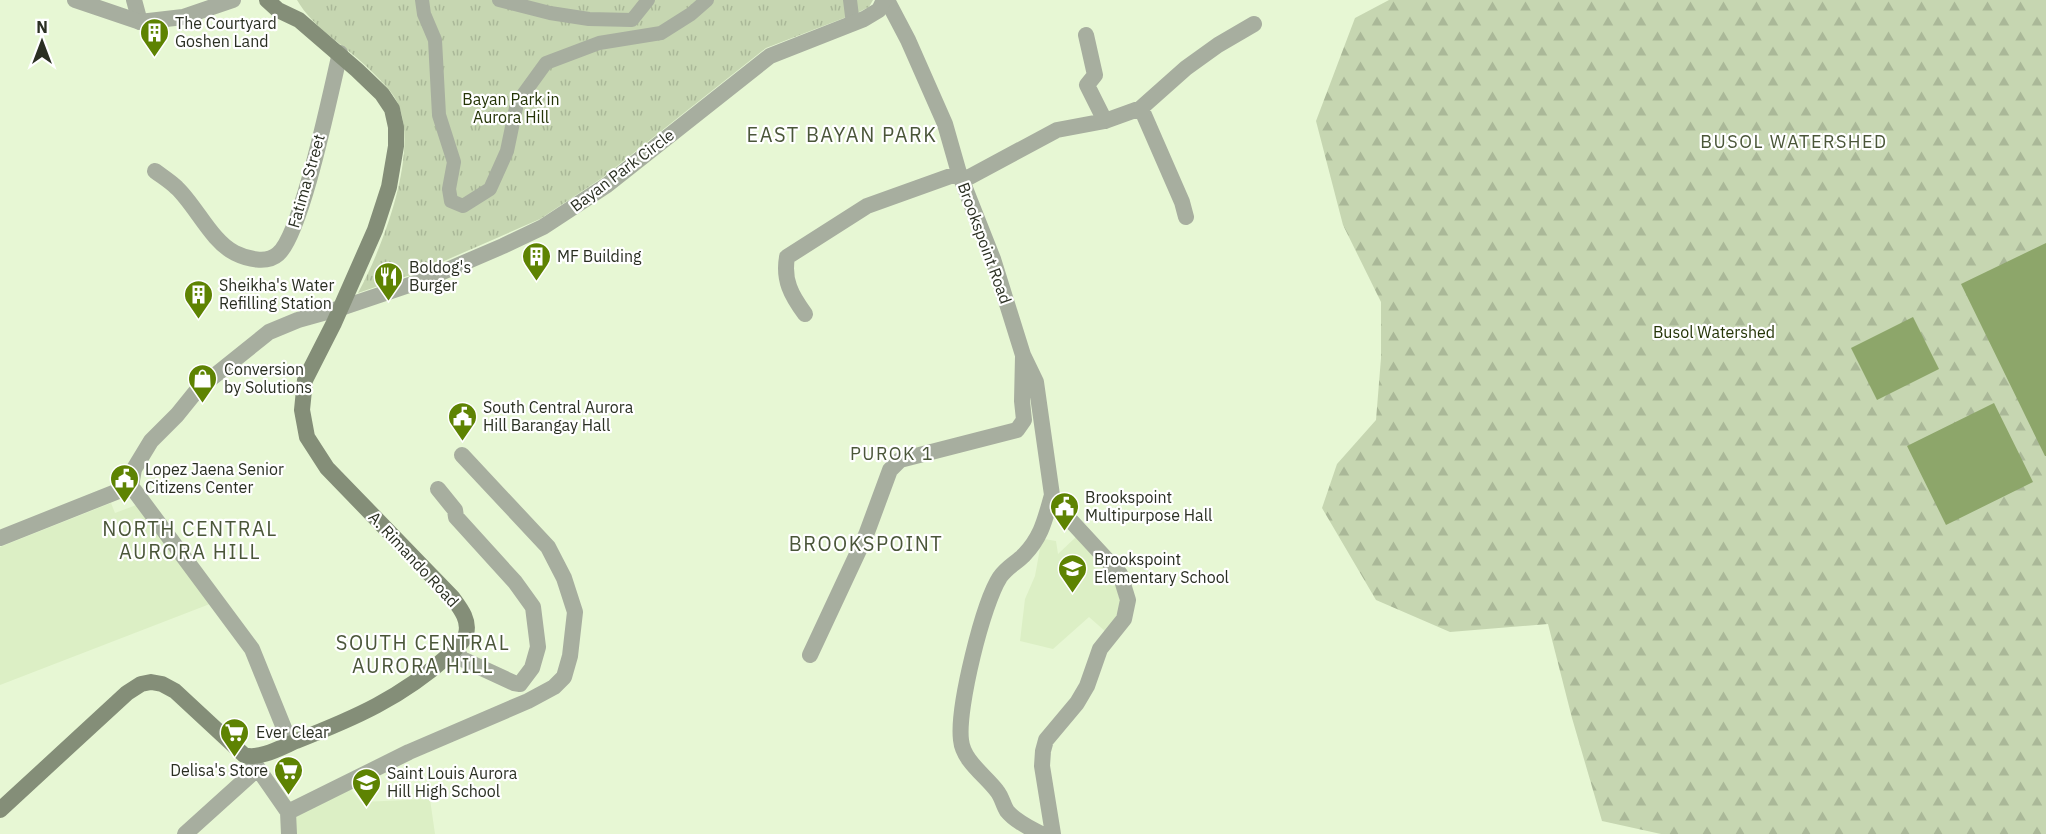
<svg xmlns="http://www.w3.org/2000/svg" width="2046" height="834" viewBox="0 0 2046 834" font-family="'IBM Plex Sans',sans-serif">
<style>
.built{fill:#dcefc5}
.forest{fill:url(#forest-firs)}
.park{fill:url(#park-tufts)}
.water{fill:#8da66a}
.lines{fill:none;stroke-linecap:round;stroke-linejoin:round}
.pedestrian{stroke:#a7ae9f;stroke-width:14}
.minor{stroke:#a7ae9f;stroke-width:16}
.tertiary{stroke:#a7ae9f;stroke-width:16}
.secondary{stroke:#848e78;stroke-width:16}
.labels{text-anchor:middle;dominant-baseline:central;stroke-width:4.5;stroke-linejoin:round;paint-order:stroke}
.poi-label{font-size:16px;fill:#2a2f22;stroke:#fff;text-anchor:start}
.park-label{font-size:16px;fill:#253507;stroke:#fff}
.street-label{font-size:16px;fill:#2a2f22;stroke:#fff}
.neighbourhood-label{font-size:18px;letter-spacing:1.5px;fill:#4a5639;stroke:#fff}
.quarter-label{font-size:20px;letter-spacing:1.5px;fill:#4a5639;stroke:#fff}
</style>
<defs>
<pattern id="forest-firs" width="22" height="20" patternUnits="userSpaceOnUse" patternTransform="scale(1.5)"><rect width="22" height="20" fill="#c6d6b1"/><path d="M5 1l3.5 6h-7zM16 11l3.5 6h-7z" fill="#aab898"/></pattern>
<pattern id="park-tufts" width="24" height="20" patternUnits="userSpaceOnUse" patternTransform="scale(1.5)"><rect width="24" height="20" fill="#c6d6b1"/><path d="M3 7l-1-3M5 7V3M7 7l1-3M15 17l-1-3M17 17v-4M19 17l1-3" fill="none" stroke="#aab898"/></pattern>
</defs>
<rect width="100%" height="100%" fill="#e7f7d4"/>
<path class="built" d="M111 503 115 513 139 504 215 602 0 685V547Z
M1077 536 1111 577 1117 589 1121 605 1116 617 1106 632 1089 617 1053 649 1020 641 1025 599 1035 576 1041 543 1044 539 1056 541 1058 554Z
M347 785 361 802 430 799 435 834H292L291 812Z"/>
<path class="forest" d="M1389 0H2046V834H1661L1602 821 1572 718 1548 624 1450 632 1376 600 1322 508 1337 464 1376 420 1381 358V302L1343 225 1316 121 1355 18Z"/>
<path class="park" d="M297 0H873L869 7 857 13 766 48 602 178 540 219 419 272 358 293C382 249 417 158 400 109 395 92 378 78 366 66 343 44 313 28 297 0Z"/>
<path class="water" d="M2046 243V456H2045L1961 284Z
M1913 317 1939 369 1877 400 1851 348Z
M1994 403 2033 482 1946 525 1907 446Z"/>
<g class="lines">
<path class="pedestrian" d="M422 0 424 14 435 40 439 115 454 162 449 189 451 201 463 206 490 189 507 151 517 103 546 63 599 43 661 33 691 14 707 0
M499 0 550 13 589 19 632 20 648 0
M850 0 853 24"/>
<path class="minor" d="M134 0 140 22
M887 0 908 40 945 124 959 173 993 259 1023 355 1036 382 1052 495 1061 510 1120 574 1128 600 1124 619 1100 649 1087 686 1077 703 1046 740 1043 751 1042 766 1053 834
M1086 35 1095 75 1087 85 1105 121
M1141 108 1182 202 1186 217
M155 171C163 177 171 182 177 188 196 206 212 242 235 253 247 259 267 264 278 254 302 234 331 90 340 53
M962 181 1057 130 1105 121 1141 108 1186 68 1218 45 1254 24
M805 314C791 295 783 280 787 257L867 206 959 173
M131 486 252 649 290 743
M131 486 134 469 151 441 177 415 198 389 269 332 298 320 341 308
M438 489 455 510 456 517 515 582 533 607 538 647 532 668 520 684 514 683 462 659 455 650
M0 538 131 486
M810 655 866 535 890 470 900 460 1017 430 1024 420 1022 401 1023 357
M252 760 288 812 289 834
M288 812 409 752 528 701 554 687 564 677 570 656 575 612 564 578 548 547 462 455
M185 834 257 769
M1041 834C1030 828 1015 821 1007 811 1003 805 1002 797 997 791 985 775 963 761 961 740 957 708 983 603 1000 577 1007 567 1016 563 1024 555 1042 536 1045 519 1052 495"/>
<path class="tertiary" d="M75 0 140 22 183 17 233 0
M341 308 424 280 503 246 543 227 607 185 770 56 864 19 879 10 884 0"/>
<path class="secondary" d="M0 810 127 693 141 684 151 682 162 684 175 691 244 755C259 760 282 747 296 741 355 718 401 698 449 655 454 650 464 642 466 634 470 620 460 608 452 597L327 468 307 437 302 410 305 380 334 323 375 230 389 187 396 146V127L392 109 382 94 357 70 299 20 278 10 267 0"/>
</g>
<defs>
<symbol id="building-pin" viewBox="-11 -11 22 30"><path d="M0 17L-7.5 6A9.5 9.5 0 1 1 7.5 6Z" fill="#5e8302" stroke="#fff"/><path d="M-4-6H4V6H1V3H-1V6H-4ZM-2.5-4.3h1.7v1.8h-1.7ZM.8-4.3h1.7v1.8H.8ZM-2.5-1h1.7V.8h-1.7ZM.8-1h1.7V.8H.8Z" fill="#fff"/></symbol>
<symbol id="restaurant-pin" viewBox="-11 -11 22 30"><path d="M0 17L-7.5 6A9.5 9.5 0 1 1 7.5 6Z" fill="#5e8302" stroke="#fff"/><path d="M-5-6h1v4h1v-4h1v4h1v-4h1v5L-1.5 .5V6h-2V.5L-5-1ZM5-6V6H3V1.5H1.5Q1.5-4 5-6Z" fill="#fff"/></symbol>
<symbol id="shop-pin" viewBox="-11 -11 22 30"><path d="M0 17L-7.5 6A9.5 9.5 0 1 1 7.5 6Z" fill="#5e8302" stroke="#fff"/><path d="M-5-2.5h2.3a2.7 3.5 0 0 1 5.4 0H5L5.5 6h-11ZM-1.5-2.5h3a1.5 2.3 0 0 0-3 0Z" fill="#fff"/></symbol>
<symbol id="civic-pin" viewBox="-11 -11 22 30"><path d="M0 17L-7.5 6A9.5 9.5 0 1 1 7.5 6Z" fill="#5e8302" stroke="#fff"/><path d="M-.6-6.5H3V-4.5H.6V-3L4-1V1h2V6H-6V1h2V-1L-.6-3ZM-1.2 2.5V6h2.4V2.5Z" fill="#fff"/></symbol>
<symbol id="school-pin" viewBox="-11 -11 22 30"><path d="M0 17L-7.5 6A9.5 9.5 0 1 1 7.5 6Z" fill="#5e8302" stroke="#fff"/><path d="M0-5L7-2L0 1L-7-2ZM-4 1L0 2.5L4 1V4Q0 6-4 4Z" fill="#fff"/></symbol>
<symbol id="supermarket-pin" viewBox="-11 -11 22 30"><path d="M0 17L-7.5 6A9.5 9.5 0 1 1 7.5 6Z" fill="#5e8302" stroke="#fff"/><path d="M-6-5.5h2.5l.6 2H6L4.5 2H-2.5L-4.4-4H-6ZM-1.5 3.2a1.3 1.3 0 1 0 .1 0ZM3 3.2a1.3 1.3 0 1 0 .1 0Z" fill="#fff"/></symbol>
</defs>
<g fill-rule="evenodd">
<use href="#building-pin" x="138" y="16" width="33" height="45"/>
<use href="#building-pin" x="520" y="240" width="33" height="45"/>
<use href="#restaurant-pin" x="372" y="260" width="33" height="45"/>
<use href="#building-pin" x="182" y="278" width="33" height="45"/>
<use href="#shop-pin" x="186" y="362" width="33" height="45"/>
<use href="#civic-pin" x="446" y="400" width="33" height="45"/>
<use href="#civic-pin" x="108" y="462" width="33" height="45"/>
<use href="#civic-pin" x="1048" y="490" width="33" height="45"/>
<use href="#school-pin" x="1056" y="552" width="33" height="45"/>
<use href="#supermarket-pin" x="218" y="716" width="33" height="45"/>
<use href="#supermarket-pin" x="272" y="754" width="33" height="45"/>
<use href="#school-pin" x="350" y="766" width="33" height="45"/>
</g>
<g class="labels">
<g class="poi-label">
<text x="175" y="23">The Courtyard<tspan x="175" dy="18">Goshen Land</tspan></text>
<text x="557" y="256">MF Building</text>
<text x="409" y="267">Boldog's<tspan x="409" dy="18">Burger</tspan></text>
<text x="219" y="285">Sheikha's Water<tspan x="219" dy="18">Refilling Station</tspan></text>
<text x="224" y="369">Conversion<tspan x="224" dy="18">by Solutions</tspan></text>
<text x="483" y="407">South Central Aurora<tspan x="483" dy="18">Hill Barangay Hall</tspan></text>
<text x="145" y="469">Lopez Jaena Senior<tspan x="145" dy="18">Citizens Center</tspan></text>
<text x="1085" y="497">Brookspoint<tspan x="1085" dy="18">Multipurpose Hall</tspan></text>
<text x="1094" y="559">Brookspoint<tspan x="1094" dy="18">Elementary School</tspan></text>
<text x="256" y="732">Ever Clear</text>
<text x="268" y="770" text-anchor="end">Delisa's Store</text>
<text x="387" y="773">Saint Louis Aurora<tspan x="387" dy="18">Hill High School</tspan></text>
</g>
<g class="park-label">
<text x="511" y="99">Bayan Park in<tspan x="511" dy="18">Aurora Hill</tspan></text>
<text x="1714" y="332">Busol Watershed</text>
</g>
<g class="street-label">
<text transform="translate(622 170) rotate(-37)">Bayan Park Circle</text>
<text transform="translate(306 181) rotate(-74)">Fatima Street</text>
<text transform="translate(985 243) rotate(70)">Brookspoint Road</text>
<text transform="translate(414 559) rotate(47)">A. Rimando Road</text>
</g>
<g class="neighbourhood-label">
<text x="1794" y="141">BUSOL WATERSHED</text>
<text x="892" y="453">PUROK 1</text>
</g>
<g class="quarter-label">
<text x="842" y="134">EAST BAYAN PARK</text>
<text x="190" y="528">NORTH CENTRAL<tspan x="190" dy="23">AURORA HILL</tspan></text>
<text x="866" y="543">BROOKSPOINT</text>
<text x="423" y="642">SOUTH CENTRAL<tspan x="423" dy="23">AURORA HILL</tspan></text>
</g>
</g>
<g transform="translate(42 42)" stroke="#ffffff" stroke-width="4.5" paint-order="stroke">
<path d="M0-4.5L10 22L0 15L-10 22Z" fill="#2a2f22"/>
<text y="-9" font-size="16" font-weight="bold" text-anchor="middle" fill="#2a2f22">N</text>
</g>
</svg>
